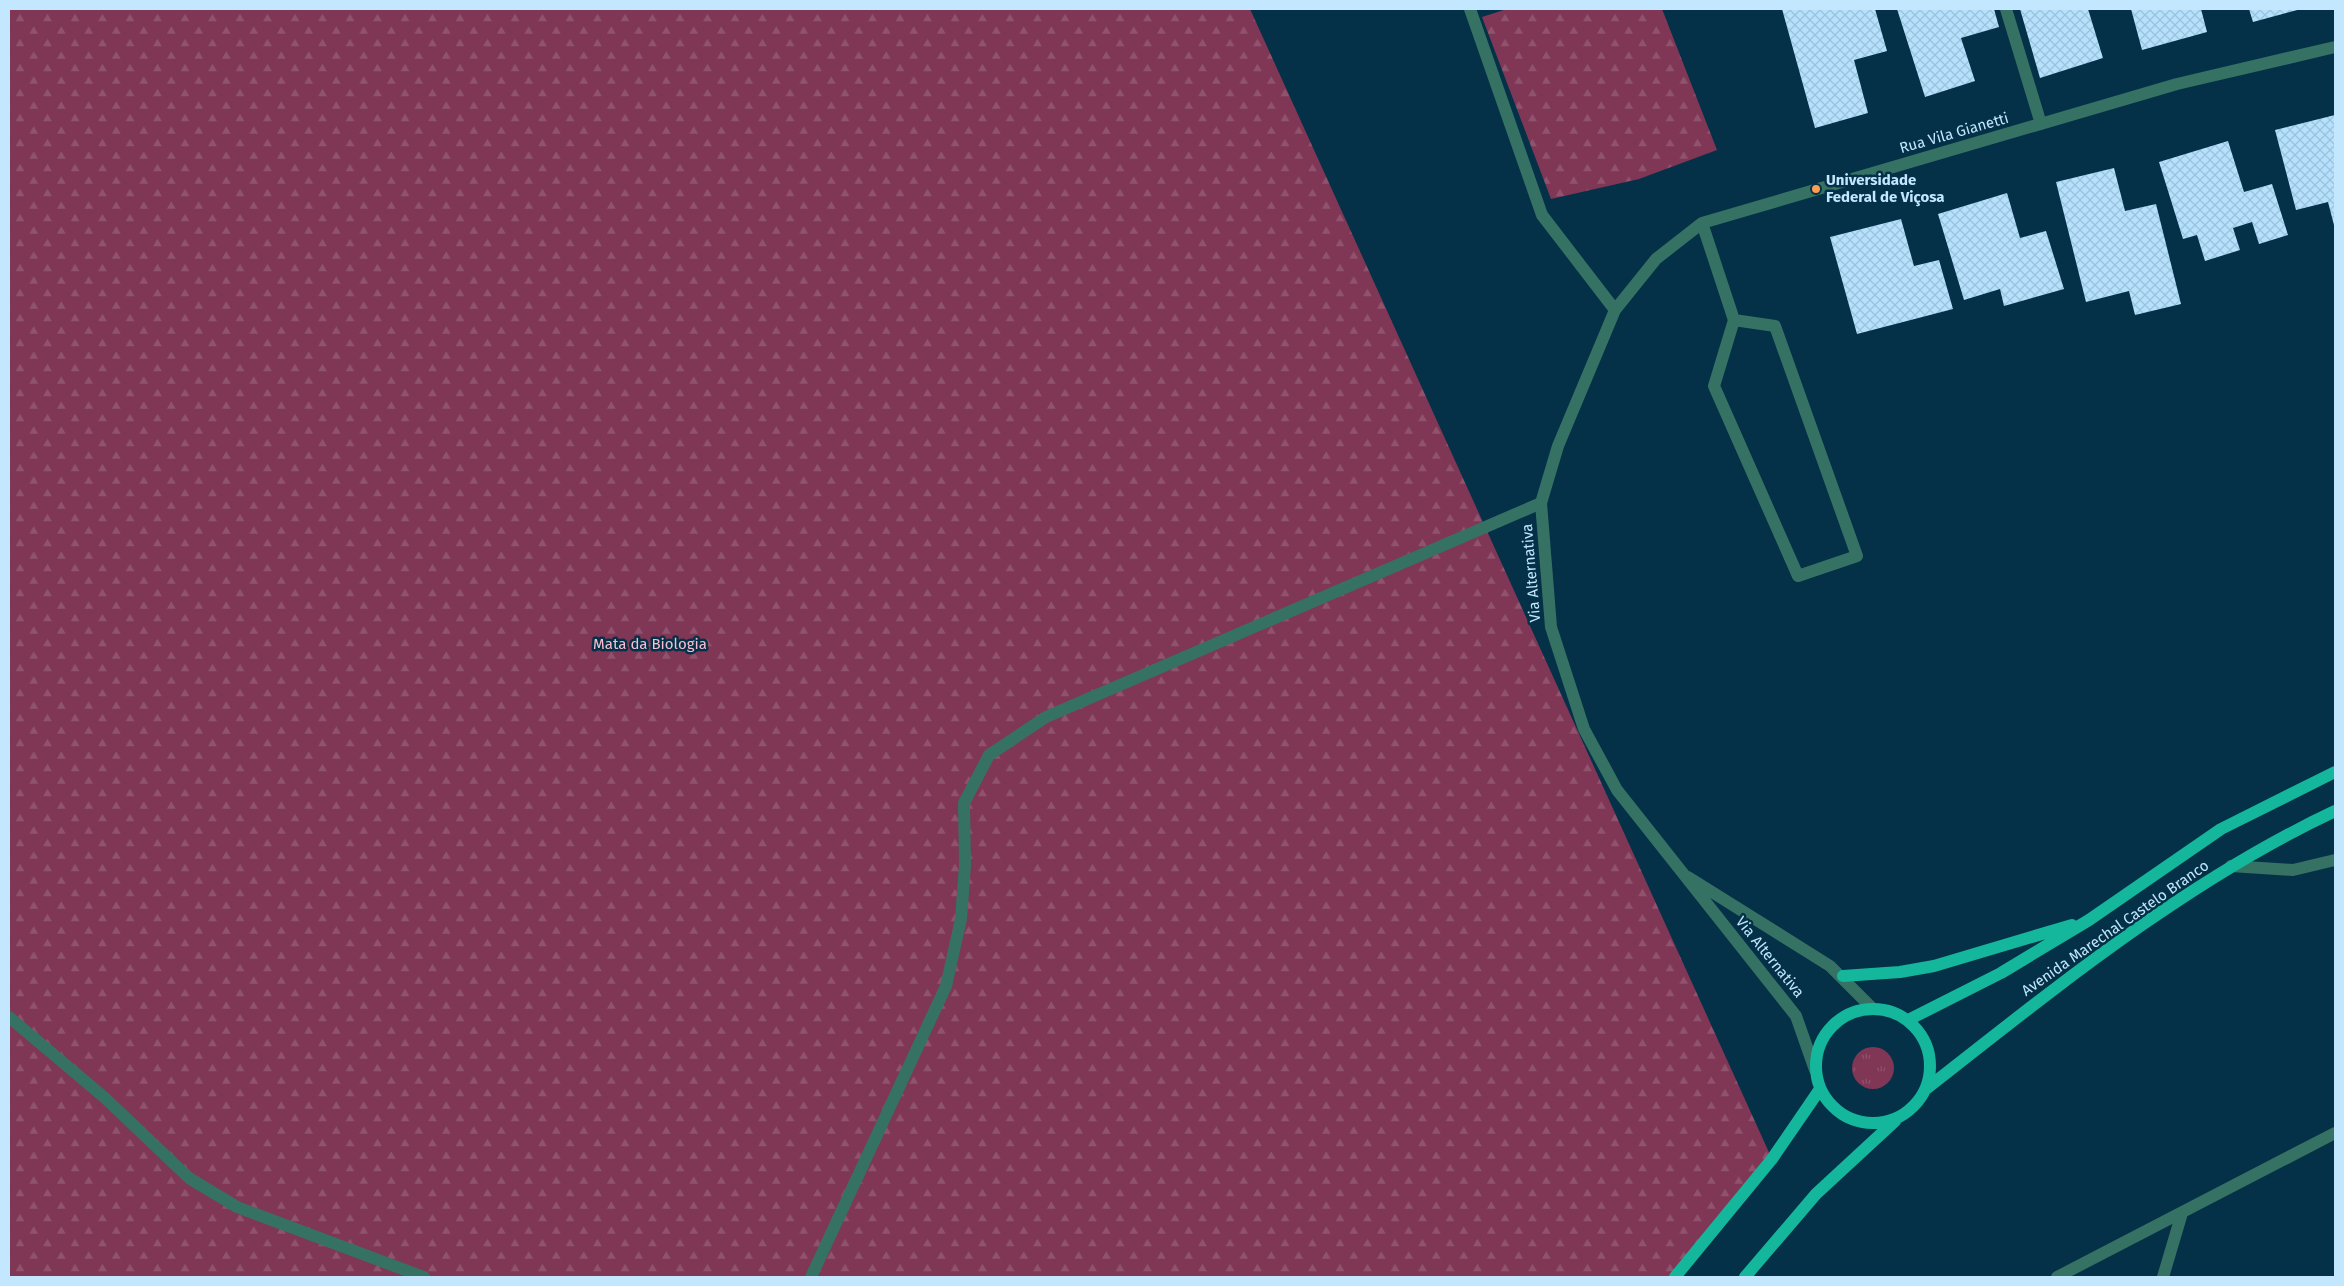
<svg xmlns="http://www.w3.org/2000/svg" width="2344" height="1286" viewBox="0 0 2344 1286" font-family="'Fira Sans',sans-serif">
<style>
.grass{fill:url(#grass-tufts)}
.forest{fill:url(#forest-firs)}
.building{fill:url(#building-cross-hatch)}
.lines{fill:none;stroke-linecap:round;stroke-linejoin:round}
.minor{stroke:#367264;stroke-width:12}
.major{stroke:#14b79b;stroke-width:12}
.poi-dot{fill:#fc9d53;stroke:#043147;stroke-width:2}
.labels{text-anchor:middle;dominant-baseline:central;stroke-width:5;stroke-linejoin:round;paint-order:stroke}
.street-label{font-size:15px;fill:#c2e7fe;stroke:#043147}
.poi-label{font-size:15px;font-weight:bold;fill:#c2e7fe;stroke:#043147;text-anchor:start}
.park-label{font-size:15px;fill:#f9bed2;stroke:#043147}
</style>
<defs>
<pattern id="grass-tufts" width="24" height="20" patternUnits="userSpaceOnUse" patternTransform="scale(1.25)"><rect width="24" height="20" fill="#803655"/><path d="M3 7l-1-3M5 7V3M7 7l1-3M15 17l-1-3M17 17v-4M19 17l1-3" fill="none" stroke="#90536e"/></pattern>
<pattern id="forest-firs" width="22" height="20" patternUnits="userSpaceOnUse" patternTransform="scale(1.25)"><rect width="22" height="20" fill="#803655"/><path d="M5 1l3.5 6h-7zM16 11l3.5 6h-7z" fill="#90536e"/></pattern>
<pattern id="building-cross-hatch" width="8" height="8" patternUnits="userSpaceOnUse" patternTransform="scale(1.25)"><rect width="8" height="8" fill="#b5e1fe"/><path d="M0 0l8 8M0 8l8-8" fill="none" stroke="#9cc2da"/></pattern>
</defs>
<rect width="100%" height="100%" fill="#043147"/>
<path class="grass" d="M1852 1068a21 21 0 1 1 42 0a21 21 0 1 1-42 0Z"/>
<path class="forest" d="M9 9H1250L1772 1159 1675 1277H9Z
M1507 9H1662L1717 150 1639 179 1551 199 1482 17Z"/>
<path class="building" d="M1782 9H1875L1887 51 1854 60 1868 113 1815 128Z
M1897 9H1994L1999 27 1961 38 1975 81 1925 97Z
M2020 9H2088L2103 58 2040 78Z
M2131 9H2201L2207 32 2142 50Z
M2249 9H2301L2253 22Z
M2335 115V229L2328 202 2296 210 2275 130Z
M2228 141 2244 192 2272 184 2288 235 2259 244 2252 222 2233 228 2240 250 2205 261 2197 235 2183 239 2159 162Z
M2114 168 2125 211 2156 204 2181 304 2135 315 2129 291 2086 302 2056 182Z
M2007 193 2020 238 2046 231 2064 289 2004 306 2000 289 1964 300 1938 214Z
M1901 219 1914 266 1939 260 1953 309 1857 334 1830 237Z"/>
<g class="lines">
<path class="minor" d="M1470 9 1542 215 1615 310
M2006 9 2041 124
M1702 223 1734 320 1714 386 1798 576 1857 556 1775 326 1734 320
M2231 866 2293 870 2335 860
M1688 877 1830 966 1872 1008
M9 1017 105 1098 189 1178 237 1207 424 1277
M1815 1070 1796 1016 1617 790 1584 729 1551 627 1541 503 1558 446 1615 310 1656 259 1702 223 2177 84 2335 47
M811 1277 946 986 961 919 965 865 964 803 989 755 1046 717 1541 503
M2057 1277 2335 1133
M2163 1277 2182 1213"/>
<path class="major" d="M1843 976 1900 972 1934 966 2072 925
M1816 1066a57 57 0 1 1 114 0a57 57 0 1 1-114 0Z
M1908 1020 2001 973 2089 920 2221 829 2335 772
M1926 1089C2055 988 2186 881 2335 811
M1675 1277 1772 1159 1820 1089
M1745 1277 1816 1194 1895 1121"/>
</g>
<circle class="poi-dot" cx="1816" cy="189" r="5"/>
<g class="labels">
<g class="street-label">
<text transform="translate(1954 133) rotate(-16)">Rua Vila Gianetti</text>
<text transform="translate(1531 573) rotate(-95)">Via Alternativa</text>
<text transform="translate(2115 928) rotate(-35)">Avenida Marechal Castelo Branco</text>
<text transform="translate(1770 957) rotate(51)">Via Alternativa</text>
</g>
<g class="poi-label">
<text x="1826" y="180">Universidade<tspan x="1826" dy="17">Federal de Viçosa</tspan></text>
</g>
<g class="park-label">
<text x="650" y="644">Mata da Biologia</text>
</g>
</g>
<rect width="2344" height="1286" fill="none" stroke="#c2e7fe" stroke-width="20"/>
</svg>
